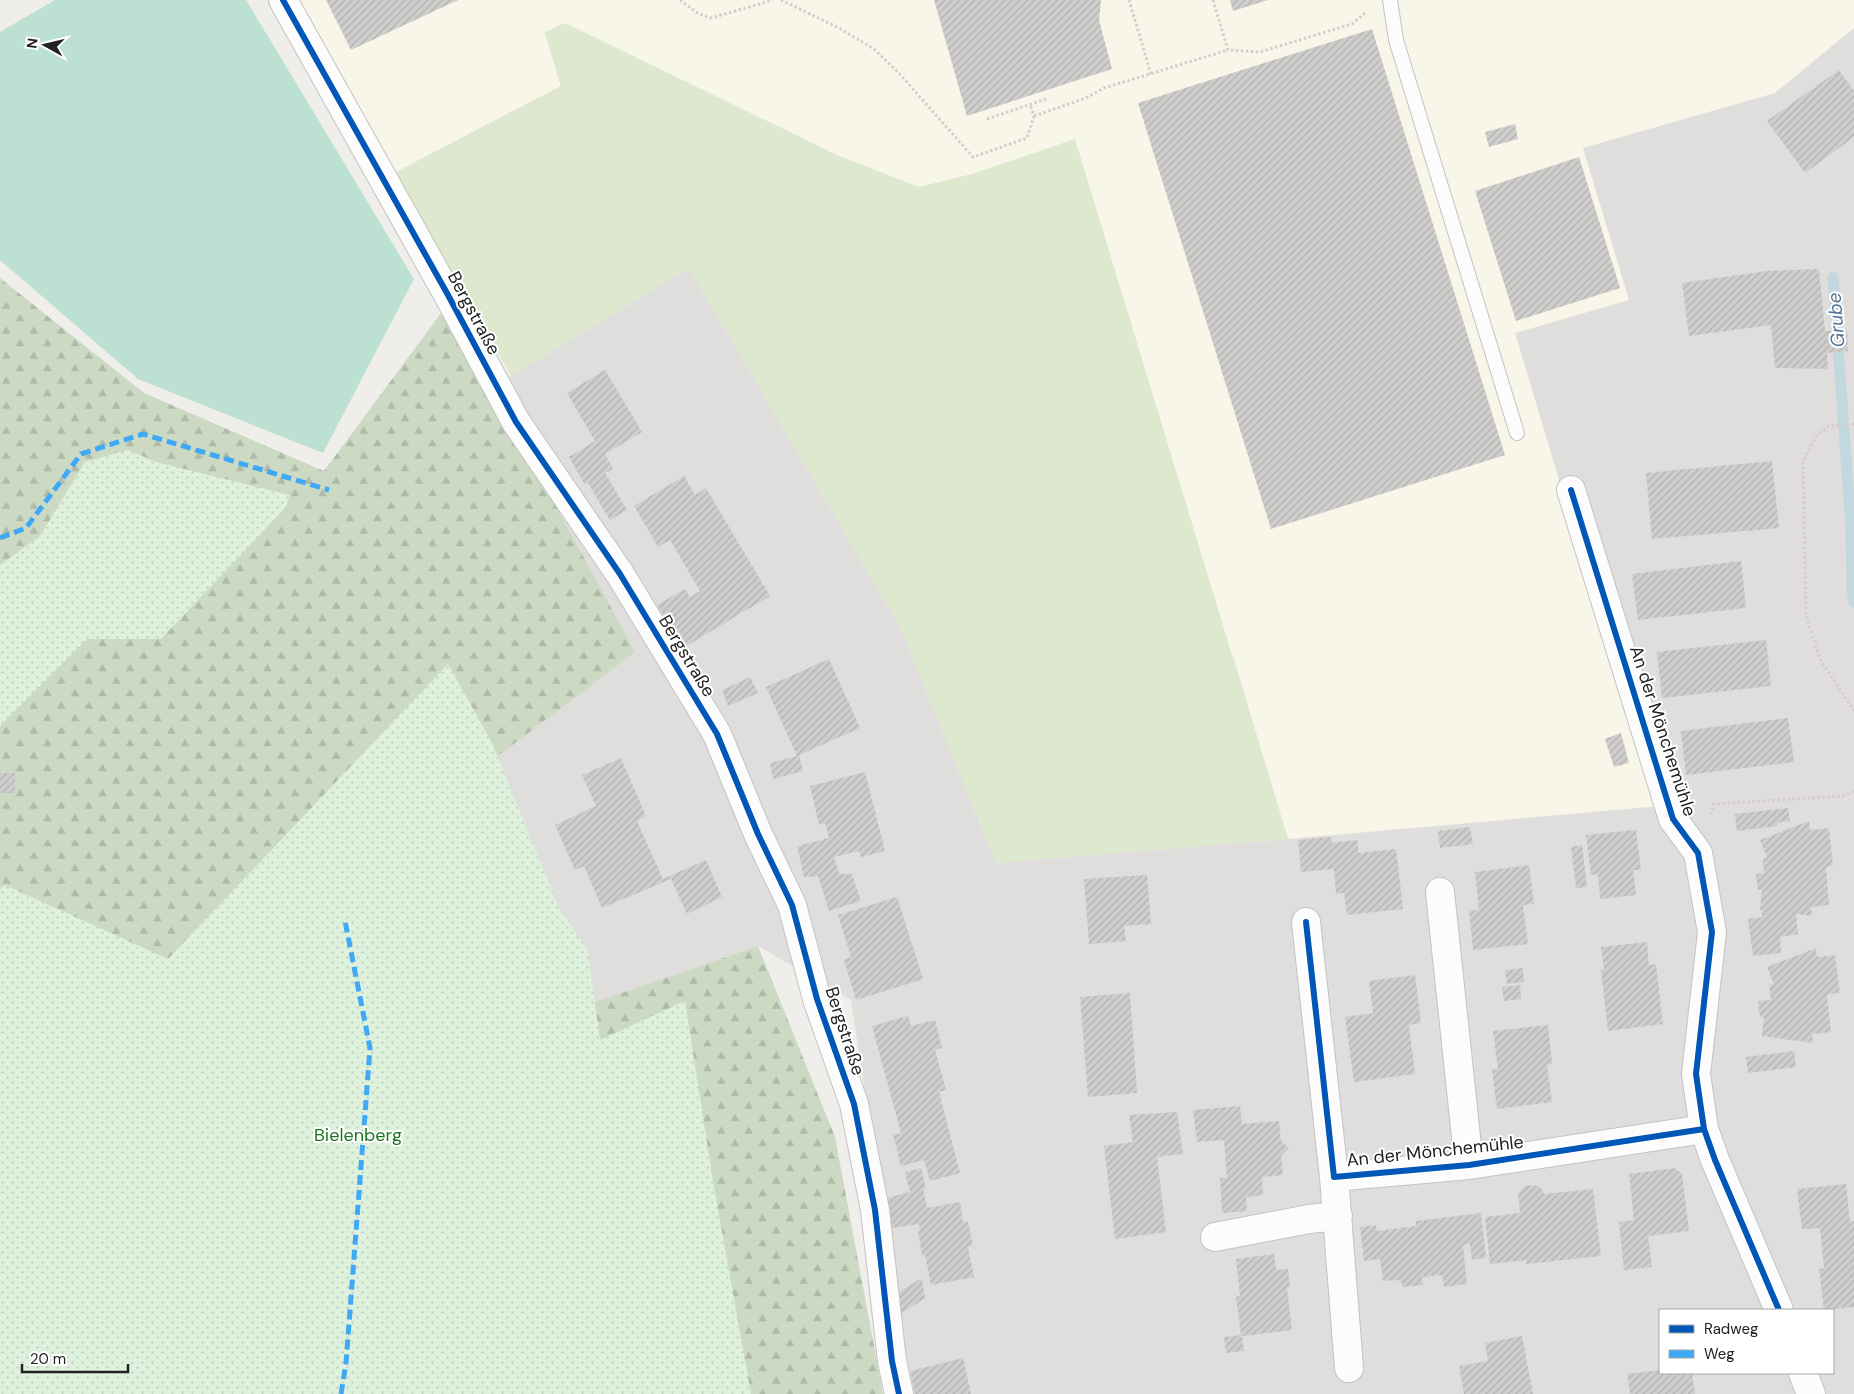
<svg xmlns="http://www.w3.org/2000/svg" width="1854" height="1394" viewBox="0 0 1854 1394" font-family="'DM Sans',sans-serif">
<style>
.residential{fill:#dfdedc;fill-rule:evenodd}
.education{fill:#f7f6e9}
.grass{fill:#dde8ce}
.forest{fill:url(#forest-firs)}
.park{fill:url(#park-dots)}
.pitch{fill:#bce0d1}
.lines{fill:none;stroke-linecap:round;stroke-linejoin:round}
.stream{stroke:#c3d8de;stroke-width:11}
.building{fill:url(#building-hatch)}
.lane-casing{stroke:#c3c3c1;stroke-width:16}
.street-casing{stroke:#c3c3c1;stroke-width:30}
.path{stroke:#d6cccb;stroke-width:3;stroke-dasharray:2.5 2.5;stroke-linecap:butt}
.lane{stroke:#fdfcfc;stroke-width:14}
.street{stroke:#fdfcfc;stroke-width:28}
.quiet{stroke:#3fa9f5;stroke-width:5;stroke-dasharray:10 5;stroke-linecap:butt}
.cycleway-casing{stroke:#fff;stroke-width:9}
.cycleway{stroke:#0057b8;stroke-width:6}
.labels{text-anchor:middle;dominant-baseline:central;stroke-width:4;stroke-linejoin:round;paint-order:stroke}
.street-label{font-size:18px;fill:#222;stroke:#fff}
.park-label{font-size:18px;fill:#1b7521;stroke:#fff}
.water-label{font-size:19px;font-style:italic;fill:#527597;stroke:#fff}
</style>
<defs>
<pattern id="forest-firs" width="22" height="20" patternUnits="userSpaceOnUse" patternTransform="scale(1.25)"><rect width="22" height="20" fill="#ccdac4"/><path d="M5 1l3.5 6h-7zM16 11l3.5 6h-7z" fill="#afbba8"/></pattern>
<pattern id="park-dots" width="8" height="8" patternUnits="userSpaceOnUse" patternTransform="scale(1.25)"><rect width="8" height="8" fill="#ddf1dc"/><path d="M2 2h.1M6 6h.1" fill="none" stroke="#bdcebc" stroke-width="1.8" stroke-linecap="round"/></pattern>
<pattern id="building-hatch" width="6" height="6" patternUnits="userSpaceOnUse" patternTransform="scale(1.25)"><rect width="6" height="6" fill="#d0cecc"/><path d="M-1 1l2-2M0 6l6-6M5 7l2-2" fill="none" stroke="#b2b1af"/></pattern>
</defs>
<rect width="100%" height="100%" fill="#f0eeeb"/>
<path class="residential" d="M275 0H1854V1394H911L851 1000 758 946 590 1005 495 758 491 388 689 268 900 627 996 863 1288 839 1076 140 839 156 561 86ZM1660 1310H1833V1373H1660Z"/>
<path class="education" d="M275 0H1854V28L1775 93 1583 148 1629 300 1515 333 1627 707 1661 806 1288 839 1234 659 972 174 920 187 839 156 545 33 561 86 394 173Z"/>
<path class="grass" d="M565 23 839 156 919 187 972 174 1075 139 1288 839 996 863 900 627 689 268 511 376 394 173 561 86 545 32Z"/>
<path class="forest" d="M0 278 144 393 324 471 447 305 635 652 495 758 590 1004 758 946 835 1137 883 1394H0Z"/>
<path class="park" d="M128 450 156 462 290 495 286 507 161 639H87L0 726V565L40 536 85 462Z
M448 664 492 743 559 908 588 951 600 1040 685 1001 713 1181 751 1394H0V889L5 885 168 959Z"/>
<path class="pitch" d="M55 0H246L414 279 323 453 138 379 0 260V32Z"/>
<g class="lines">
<path class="stream" d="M1833 277 1851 527 1852 592 1854 602"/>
</g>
<path class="building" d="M326 0H458L351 50Z
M934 0H1101L1099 20 1112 69 967 116Z
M1230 0H1268L1233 11Z
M1372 29 1505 455 1271 529 1138 103Z
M1839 70 1854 91V137L1805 173 1767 121Z
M1515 124 1518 139 1489 147 1485 132Z
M1579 157 1620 288 1516 321 1475 191Z
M1819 269 1825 331 1847 330 1848 351 1827 353 1828 369 1775 368 1771 325 1689 336 1682 283 1767 271Z
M605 370 642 432 605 454 613 469 605 473 627 510 610 520 588 483 585 485 569 457 595 441 567 393Z
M1772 461 1779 528 1652 539 1646 473Z
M684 476 695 495 706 488 770 596 683 648 657 605 685 589 690 597 700 591 670 540 658 547 634 506Z
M1741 561 1746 608 1638 620 1632 574Z
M1766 640 1771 686 1662 698 1657 652Z
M829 659 860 728 799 755 803 771 773 779 770 763 797 756 766 687Z
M750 677 758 693 728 706 722 690Z
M1788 718 1794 762 1686 775 1681 731Z
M1621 733 1629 763 1614 767 1605 739Z
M621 758 646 816 637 821 663 879 706 860 722 897 687 914 671 879 602 908 584 866 575 870 555 825 596 806 582 775Z
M865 772 885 851 861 857 859 851 834 857 839 874H852L861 901 829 911 818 876 804 877 797 846 829 838 825 823 819 825 810 786Z
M0 773H15V793H0Z
M1788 808 1790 821 1777 823V826L1737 831 1735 814Z
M1809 821 1810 830 1829 828 1833 866 1826 867 1829 905 1811 907 1812 916 1796 914 1798 934 1780 937 1781 953 1753 956 1748 919 1762 917V910H1760L1762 890H1758L1756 874 1764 873 1763 859 1767 857 1760 840Z
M1470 827 1473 844 1440 848 1438 831Z
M1636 830 1641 870H1633L1636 895 1600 899 1598 874 1591 875 1586 835Z
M1331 837 1332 843 1357 840 1359 853 1396 849 1403 909 1347 915 1344 893 1336 894 1334 869 1301 872 1298 840Z
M1582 845 1587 887 1576 888 1571 847Z
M1529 865 1534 904 1523 905 1528 944 1473 950 1469 911 1479 910 1475 872Z
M1147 875 1151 924 1124 926 1126 941 1089 944 1084 879Z
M897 897 923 979 856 1000 844 960 851 957 838 915Z
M1647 942 1649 965 1656 964 1663 1024 1608 1031 1601 970H1604L1601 947Z
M1816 948 1817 957 1835 955 1840 993 1827 994 1831 1032 1812 1034 1813 1043 1762 1036 1764 1017H1760L1758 1001 1771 1000 1769 985 1774 984 1767 967Z
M1523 968 1524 982 1507 984 1505 970Z
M1415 975 1421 1023 1409 1025 1415 1074 1354 1082 1345 1017 1373 1013 1369 981Z
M1520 985 1521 999 1504 1001 1502 987Z
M1130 993 1137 1093 1088 1097 1080 997Z
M908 1016 911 1026 935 1020 942 1048 935 1050 946 1090 939 1092 960 1173 930 1181 924 1160 901 1166 893 1135 901 1133 872 1026Z
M1548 1025 1552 1064H1547L1552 1102 1497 1109 1492 1070 1498 1069 1493 1031Z
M1794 1051 1796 1067 1748 1073 1746 1057Z
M1240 1106 1242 1124 1279 1121 1281 1141 1289 1148 1281 1156 1283 1175 1262 1177 1263 1195 1246 1197 1247 1211 1222 1213 1220 1178H1227L1224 1140 1197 1142 1193 1110Z
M1177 1112 1183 1154 1157 1157 1166 1232 1115 1239 1104 1146 1133 1142 1129 1115Z
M921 1168 926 1188 923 1189 927 1208 960 1202 963 1222H968L973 1246 968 1247 974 1277 931 1285 925 1255H922L918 1231H920L919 1224 891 1228 887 1198 910 1192 905 1172Z
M1675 1168 1682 1174 1689 1231 1648 1236 1652 1267 1624 1270 1619 1222 1634 1220 1629 1174Z
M1846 1184 1850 1222 1854 1221V1307L1824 1310 1819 1269 1824 1268 1820 1228 1802 1229 1797 1189Z
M1534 1185 1541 1188 1544 1194 1593 1189 1601 1256 1526 1264V1260L1490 1264 1485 1217 1520 1213 1518 1194 1524 1186Z
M1481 1213 1486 1258 1472 1260 1470 1244 1463 1245 1467 1284 1444 1287 1442 1275 1422 1277 1423 1285 1402 1287 1401 1280 1383 1281 1380 1259 1364 1261 1360 1227 1376 1225 1377 1231 1416 1226V1221Z
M1274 1254 1276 1270 1288 1269 1290 1288H1287L1292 1330 1242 1336 1244 1351 1226 1353 1224 1337 1241 1335 1236 1297 1240 1296 1236 1259Z
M922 1279 925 1298 901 1314 898 1293 918 1280Z
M1522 1336 1533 1394H1464L1459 1366 1488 1361 1485 1343Z
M963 1358 971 1394H915L910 1371Z
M1660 1370V1373H1692L1695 1394H1630L1627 1374Z"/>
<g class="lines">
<defs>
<path id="lane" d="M1390 0 1396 40 1517 433"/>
<path id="street" d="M283 0 448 295 516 422 620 574 717 734 758 834 792 905 817 999 854 1104 875 1210 892 1361 899 1394
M1571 490 1673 819 1698 853 1712 932 1696 1074 1704 1129 1715 1160 1779 1310
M1440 892 1469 1165
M1306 922 1334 1177 1469 1165 1704 1129
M1334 1177 1349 1368
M1215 1237 1309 1219 1338 1216
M1803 1373 1811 1394"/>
</defs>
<use href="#lane" class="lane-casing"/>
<use href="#street" class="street-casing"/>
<path class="path" d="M680 0 699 14 711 18 773 0
M781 0 839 28 874 49 898 72 973 157 1027 138 1034 116 1030 105
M1129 0 1151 74
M1213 0 1228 50 1260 52 1352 24 1365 13
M1034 116 1086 98 1104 88 1228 50
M987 119 1046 99
M1854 424 1829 426 1816 436 1803 462 1806 616 1820 659 1854 711
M1711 815 1714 804 1843 796 1854 791"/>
<use href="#lane" class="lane"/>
<use href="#street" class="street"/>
<path class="quiet" d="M0 538 26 528 81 454 143 434 329 490
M341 1394 346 1363 370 1048 345 921"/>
<defs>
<path id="cycleway" d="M283 0 448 295 516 422 620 574 717 734 758 834 792 905 817 999 854 1104 875 1210 892 1361 899 1394
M1571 490 1673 819 1698 853 1712 932 1696 1074 1704 1129 1715 1160 1779 1310
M1306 922 1334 1177 1469 1165 1704 1129"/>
</defs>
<use href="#cycleway" class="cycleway-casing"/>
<use href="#cycleway" class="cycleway"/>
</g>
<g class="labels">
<g class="street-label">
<text transform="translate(474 313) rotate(62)">Bergstraße</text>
<text transform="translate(687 656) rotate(59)">Bergstraße</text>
<text transform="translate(1663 731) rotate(72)">An der Mönchemühle</text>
<text transform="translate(845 1031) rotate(72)">Bergstraße</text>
<text transform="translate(1435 1151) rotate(-6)">An der Mönchemühle</text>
</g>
<g class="park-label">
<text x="358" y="1135">Bielenberg</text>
</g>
<g class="water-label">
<text transform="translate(1836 320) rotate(-94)">Grube</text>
</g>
</g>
<rect x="1659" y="1309" width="175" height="65" fill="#ffffff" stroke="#a7a7a7"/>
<rect x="1669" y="1325" width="25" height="8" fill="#0057b8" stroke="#a7a7a7"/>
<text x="1704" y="1334" font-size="15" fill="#222222">Radweg</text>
<rect x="1669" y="1350" width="25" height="8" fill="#3fa9f5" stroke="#a7a7a7"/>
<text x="1704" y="1359" font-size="15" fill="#222222">Weg</text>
<g transform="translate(45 45) rotate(278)" stroke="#ffffff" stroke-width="4" paint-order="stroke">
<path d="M0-4L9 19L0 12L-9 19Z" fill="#222222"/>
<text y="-8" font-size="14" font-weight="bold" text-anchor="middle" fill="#222222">N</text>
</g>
<path d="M22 1364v8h106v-8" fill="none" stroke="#222222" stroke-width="2.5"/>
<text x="30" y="1364" font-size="15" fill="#222222" stroke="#ffffff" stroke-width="4" paint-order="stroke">20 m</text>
</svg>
